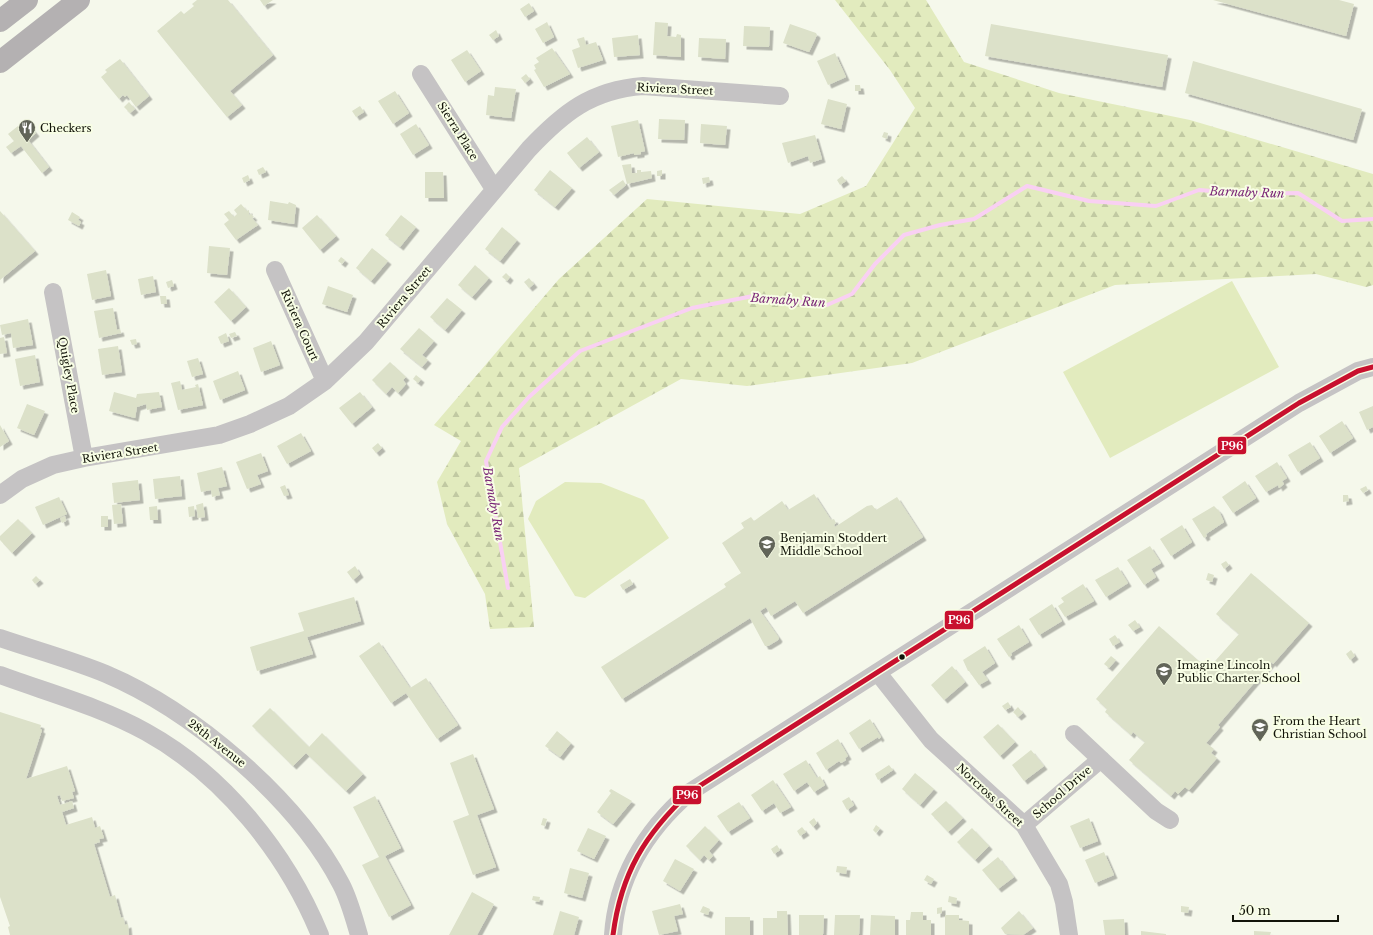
<svg xmlns="http://www.w3.org/2000/svg" width="1373" height="935" viewBox="0 0 1373 935" font-family="'Libre Baskerville',serif">
<style>
.green{fill:#e2ebbe}
.forest{fill:url(#forest-firs)}
.lines{fill:none;stroke-linecap:round;stroke-linejoin:round}
.stream{stroke:#f9d0f3;stroke-width:4}
.building{fill:#dce1c9;filter:url(#shadow)}
.minor{stroke:#c5c3c4;stroke-width:18}
.major{stroke:#b4b1b2;stroke-width:22}
.bus-1-casing{stroke:#f8fee5;stroke-width:8}
.bus-1{stroke:#c8102e;stroke-width:5}
.bus-dot{fill:#121409;stroke:#f8fee5;stroke-width:1.5}
.labels{text-anchor:middle;dominant-baseline:central;stroke-width:4;stroke-linejoin:round;paint-order:stroke}
.street-label{font-size:11px;fill:#121409;stroke:#f8fee5}
.poi-label{font-size:11px;fill:#121409;stroke:#f8fee5;text-anchor:start}
.water-label{font-size:12px;font-style:italic;fill:#792476;stroke:#f8fee5}
.line-badge{stroke:#f8fee5;stroke-width:1.5}
.badge-label{font-size:11px;text-anchor:middle;font-weight:bold;fill:#fff}
</style>
<defs>
<pattern id="forest-firs" width="22" height="20" patternUnits="userSpaceOnUse"><rect width="22" height="20" fill="#e2ebbe"/><path d="M5 1l3.5 6h-7zM16 11l3.5 6h-7z" fill="#c1c9a2"/></pattern>
<filter id="shadow"><feDropShadow dx="3.5" dy="3.5" stdDeviation="0" flood-color="#0004"/></filter>
</defs>
<rect width="100%" height="100%" fill="#f5f8eb"/>
<path class="green" d="M1232 281 1279 367 1110 458 1063 372Z
M565 482 601 483 644 500 669 538 585 598 575 596 528 519 536 501Z"/>
<path class="forest" d="M835 0H926L964 62 1059 93 1190 120 1373 174V285L1366 287 1316 274 1115 285 912 363 747 386 681 379 519 468 534 627 490 629 485 594 447 524 437 482 461 441 434 425 559 279 647 199 800 214 866 186 915 108 890 70Z"/>
<g class="lines">
<path class="stream" d="M508 588 486 461 502 427 529 397 580 351 692 308 753 296 827 305 852 294 875 264 904 235 940 225 974 219 1027 186 1089 201 1156 206 1199 190 1253 194 1298 193 1342 221 1373 219"/>
</g>
<path class="building" d="M197 0H228L273 55 230 91 242 105 227 117 157 31 181 11 184 14 194 6 192 4Z
M260 0H273L264 6Z
M1213 0H1339L1354 4 1346 36Z
M529 3 534 11 525 17 520 9Z
M547 22 554 37 543 43 535 29Z
M655 22 668 23 667 36 676 37 677 34 681 35V57L653 55Z
M790 24 816 33 817 35 809 52 783 43Z
M991 24 1168 55 1162 87 985 56Z
M744 26 770 27 769 47 743 46Z
M496 30 499 36 493 40 489 35Z
M638 35 640 55 614 57 612 38Z
M584 37 586 45 596 42 603 60 578 68 572 50 580 47 577 39Z
M699 38 726 39 725 59 698 57Z
M552 48 570 74 544 87 534 70 536 69 534 65 539 62 536 58Z
M467 50 481 71 465 82 451 60Z
M835 53 846 77 828 85 817 61Z
M120 59 149 96 136 107 127 95 125 97 123 95 119 99 101 77 107 72 105 70Z
M1193 61 1362 109 1353 140 1185 93Z
M526 74 530 79 525 83 521 78Z
M855 85H860L861 91H855Z
M495 87 516 89 511 118 486 115 488 95 494 96Z
M395 91 409 113 393 124 378 101Z
M828 99 847 104 841 129 821 124Z
M129 102 135 109 130 113 124 107Z
M360 106 364 112 356 117 352 111Z
M659 119 685 120 684 140 658 139Z
M638 120 645 151 641 152V154L634 155V153L618 157 611 126Z
M416 124 429 145 413 155 400 134Z
M701 124 727 126 725 145 700 143Z
M18 126 23 133 31 127 36 133 28 140 49 167 42 173 21 146 11 153 6 147 14 141 8 134Z
M884 132 888 133 887 139 882 137Z
M815 135 822 159 810 163 808 156 788 163 782 143Z
M587 137 599 152 579 168 567 153Z
M631 164 632 173H637V170H641V172L651 171 652 178 627 184 622 165Z
M263 167 266 172 259 175 257 170Z
M550 170 572 188 555 207 534 190Z
M662 170V176H657V171Z
M425 172H443L444 198H425Z
M248 175 250 180 244 183 242 178Z
M842 176 846 181 840 185 837 180Z
M709 177 710 182 703 184 702 178Z
M623 180 626 185 614 195 609 190Z
M270 201 288 204 289 202 296 205 294 224 268 220Z
M241 204 247 211 249 210V215L251 214 254 217 252 218 258 225 236 240 224 224 229 220 224 214 229 211 234 217 237 214 234 210Z
M0 211 35 251 0 280Z
M72 212 80 217 78 220 81 222 79 226 68 220Z
M317 215 336 236 320 250 302 228Z
M401 215 416 227 400 247 385 235Z
M502 227 517 240 500 261 485 249Z
M209 246 230 248 227 275 207 273Z
M372 248 388 261 371 281 356 268Z
M341 257 345 260 342 264 338 261Z
M475 265 489 278 472 297 458 285Z
M106 270 111 296 92 300 87 274Z
M506 273 510 277 507 281 502 277Z
M153 276 156 292 141 295 138 279Z
M529 278 534 284 529 288 524 282Z
M172 280 174 286 168 288 166 282Z
M328 286 353 295 347 312 322 304Z
M229 288 246 307 231 321 214 302Z
M160 296H166L167 304H161Z
M447 298 462 310 445 330 430 317Z
M113 308 117 330 120 329 121 333 99 338 94 311Z
M28 319 33 345 13 348 11 333 2 335 0 325Z
M419 328 434 341 422 355 428 360 422 367 400 349Z
M235 332 237 336 231 338 229 334Z
M226 333 229 341 221 344 218 337Z
M4 337 7 353 0 354V338Z
M136 339 137 344 132 345 130 340Z
M271 341 280 365 261 372 253 348Z
M118 346 122 372 102 375 98 349Z
M35 355 40 382 20 386 15 359Z
M198 358 203 374 192 377 187 361Z
M390 362 406 377 403 380 406 384 398 393 392 387 386 394 372 380Z
M238 371 245 390 220 400 213 381Z
M416 375 421 379 418 383 413 379Z
M180 381 182 390 196 387 195 385 198 384 203 405 178 410 171 383Z
M114 392 136 398 137 394 159 392 162 407 147 410 146 404 137 407 135 418 109 411Z
M360 392 372 407 352 424 339 408Z
M27 404 45 411 34 435 17 428Z
M1373 406V427L1367 430 1359 412Z
M1342 421 1353 438 1330 453 1319 436Z
M0 425 9 441 0 447Z
M301 433 311 451 287 464 277 446Z
M1310 442 1320 458 1298 472 1288 455Z
M378 443 382 448 376 453 372 448Z
M261 453 268 471 257 475 261 484 247 489 236 462Z
M1277 462 1287 478 1282 481 1284 484 1279 488 1278 485 1266 492 1255 476Z
M222 467 227 486 218 488 220 495 212 497 211 490 201 492 197 473Z
M180 476 182 496 155 499 153 479Z
M138 480 140 500 114 503 112 483Z
M1245 481 1256 498 1233 513 1222 497Z
M285 485 289 495 284 496 280 487Z
M1366 486 1368 490 1363 493 1360 489Z
M814 494 831 520 834 519 836 523 834 525 835 527 867 506 872 505 876 510 897 497 923 537 803 613 795 601 771 616 766 607 760 611 779 638 778 640 768 646H765L750 618 622 699 601 667 726 587 724 584 741 573 722 543 744 528 741 523 751 517 754 521 782 501 788 510Z
M1343 495H1348L1349 501 1343 502Z
M59 497 67 514 43 525 35 507Z
M203 503 205 517 198 518 196 505Z
M121 504 123 523 114 524 112 505Z
M157 506 158 520H150L149 507Z
M194 506 195 516 189 517 188 507Z
M1214 506 1219 511 1224 522 1206 534 1207 536 1204 538 1192 519Z
M65 516 66 521 62 523 60 518Z
M101 516H108V527H101Z
M18 519 32 533 12 553 0 540V536Z
M1182 525 1192 542 1171 556 1160 539Z
M1150 546 1161 563 1151 569 1156 577 1144 585 1127 560Z
M1226 561 1229 565 1224 569 1221 564Z
M355 566 360 574 353 580 347 572Z
M1118 567 1128 583 1106 597 1095 580Z
M1208 573 1214 575 1212 582 1206 580Z
M1251 573 1309 623 1273 664 1272 662 1218 725 1220 727 1206 743 1214 749 1211 753 1217 758 1189 790 1185 787 1178 794 1175 791 1171 796 1129 760 1145 742 1133 732 1131 735 1105 712 1107 709 1096 699 1159 626 1208 669 1239 634 1216 614Z
M36 576 40 580 35 584 32 580Z
M630 579 633 584 623 590 620 585Z
M1083 584 1094 601 1065 617 1058 606 1064 602 1061 598Z
M354 597 361 621 307 637 313 654 257 671 250 647 304 631 298 613Z
M1052 604 1062 621 1039 635 1029 619Z
M1135 620 1140 627 1133 631 1128 625Z
M1019 625 1029 642 1011 653 1012 655 1009 657 997 639Z
M1115 635 1120 642 1113 646 1109 639Z
M379 642 410 688 426 678 458 725 437 739 406 693 391 703 359 656Z
M985 646 995 663 982 672 988 680 979 685 969 671H968L963 660Z
M1351 650 1355 656 1350 660 1346 654Z
M1111 656 1116 660 1109 668 1104 664Z
M952 666 965 682 944 700 931 685Z
M1008 702 1011 707 1005 710 1002 706Z
M1018 707 1023 713 1018 717 1013 712Z
M270 708 309 747 322 733 363 774 346 791 306 753 293 766 252 726Z
M0 712 41 725 40 729 42 730 26 779 67 766 75 791 72 792 74 798 62 801 60 795 57 796 60 805 72 801 74 808 62 812 66 825 92 817 95 828 100 826 104 838 99 839 100 842 94 844 110 897 115 895 121 918 123 917 125 925 128 924 129 935H10L8 927 10 926 0 897Z
M870 719 881 737 879 739 878 737 859 749 849 733Z
M998 724 1015 742 1000 756 983 737Z
M557 731 571 743 560 757 545 746Z
M838 739 848 756 845 758 846 760 841 763 839 761 826 770 816 753Z
M1031 750 1044 766 1024 781 1012 765Z
M473 754 494 809 477 815 496 867 473 875 453 821 469 815 450 763Z
M806 760 817 778 820 776 825 785 814 792 807 782 794 791 783 774Z
M889 765 893 770 878 780 875 774Z
M915 773 934 789 920 805 902 789Z
M773 780 791 807 780 813 774 803 762 811 751 795Z
M611 789 632 801 613 824 597 812 611 793 609 791Z
M375 796 401 848 385 856 411 905 389 917 362 865 379 857 353 807Z
M849 797 854 805 847 810 842 801Z
M946 801 963 818 948 832 931 814Z
M739 802 750 818 728 832 717 816Z
M543 818 547 819 545 826 541 825Z
M814 818 817 823 813 827 809 822Z
M1089 818 1098 841 1080 848 1070 826Z
M876 825 880 828 876 833 873 830Z
M705 826 719 840 709 851 713 856 709 860 704 855 700 860 686 846Z
M802 827 806 832 800 836 797 831Z
M588 828 606 836 594 859 577 851Z
M972 828 989 846 975 860 957 842Z
M777 845 780 850 774 854 771 849Z
M1104 852 1114 875 1095 883 1085 860Z
M998 857 1014 877 998 889 982 870Z
M675 859 694 869 680 891 663 881Z
M837 866 847 867 846 874 836 872Z
M570 868 589 873 582 898 564 893Z
M927 875 934 879 931 884 924 880Z
M472 892 494 904 477 935H449Z
M533 896 540 897 539 902 532 900Z
M949 896 957 898 956 904 948 902Z
M680 904 683 914 674 916 678 931 659 935 652 911Z
M703 906 710 909 708 915 700 912Z
M1181 906 1189 907 1188 913 1181 912Z
M942 907V913L937 914V908Z
M560 911 579 917 574 935H553Z
M777 911H787L788 935H763V918H777Z
M1019 911 1033 928 1023 935 1005 934 1001 928Z
M911 912H923V920H931V935H906V920H910Z
M799 915H824L823 935H799Z
M835 915H860L859 935H834Z
M871 915 895 916V935H870Z
M945 915H959V920L969 921V935H945Z
M725 917H750V935H725Z
M1124 919 1125 935H1105L1103 920Z
M1141 931 1166 934V935H1141Z
M1254 931 1271 932 1270 935H1254Z"/>
<g class="lines">
<path class="minor" d="M421 74 494 189
M275 270 325 381
M53 292 84 458
M0 495 22 479 53 465 84 458 219 435 250 424 289 406 325 381 366 342 529 149C563 113 591 90 643 86L780 96
M0 638C35 650 72 660 106 674 193 711 297 799 341 884 349 899 354 918 359 935
M878 673 931 740 1024 825 1059 884 1064 902 1069 935
M0 675C49 693 101 707 146 732 224 775 287 854 320 935
M1074 734 1156 811 1170 820
M1024 825 1101 759
M613 935C617 876 646 830 690 792L1299 403 1358 371 1373 367"/>
<path class="major" d="M0 21 27 0
M0 62 79 0"/>
<defs>
<path id="bus-1" d="M613 935C621 873 645 834 690 792L1299 403 1358 371 1373 367"/>
</defs>
<use href="#bus-1" class="bus-1-casing"/>
<use href="#bus-1" class="bus-1"/>
</g>
<defs>
<symbol id="restaurant-pin" viewBox="-11 -11 22 30"><path d="M0 17L-7.5 6A9.5 9.5 0 1 1 7.5 6Z" fill="#616458" stroke="#f8fee5"/><path d="M-5-6h1v4h1v-4h1v4h1v-4h1v5L-1.5 .5V6h-2V.5L-5-1ZM5-6V6H3V1.5H1.5Q1.5-4 5-6Z" fill="#fff"/></symbol>
<symbol id="school-pin" viewBox="-11 -11 22 30"><path d="M0 17L-7.5 6A9.5 9.5 0 1 1 7.5 6Z" fill="#616458" stroke="#f8fee5"/><path d="M0-5L7-2L0 1L-7-2ZM-4 1L0 2.5L4 1V4Q0 6-4 4Z" fill="#fff"/></symbol>
</defs>
<g fill-rule="evenodd">
<use href="#restaurant-pin" x="17" y="118" width="20" height="27"/>
<use href="#school-pin" x="757" y="534" width="20" height="27"/>
<use href="#school-pin" x="1154" y="661" width="20" height="27"/>
<use href="#school-pin" x="1250" y="717" width="20" height="27"/>
</g>
<circle class="bus-dot" cx="902" cy="657" r="3.5"/>
<g class="labels">
<g class="street-label">
<text transform="translate(675 89) rotate(3)">Riviera Street</text>
<text transform="translate(458 131) rotate(58)">Sierra Place</text>
<text transform="translate(404 297) rotate(-50)">Riviera Street</text>
<text transform="translate(300 325) rotate(66)">Riviera Court</text>
<text transform="translate(69 375) rotate(80)">Quigley Place</text>
<text transform="translate(120 453) rotate(-9)">Riviera Street</text>
<text transform="translate(217 743) rotate(38)">28th Avenue</text>
<text transform="translate(1062 792) rotate(-41)">School Drive</text>
<text transform="translate(990 795) rotate(43)">Norcross Street</text>
</g>
<g class="poi-label">
<text x="40" y="128">Checkers</text>
<text x="780" y="538">Benjamin Stoddert<tspan x="780" dy="13">Middle School</tspan></text>
<text x="1177" y="665">Imagine Lincoln<tspan x="1177" dy="13">Public Charter School</tspan></text>
<text x="1273" y="721">From the Heart<tspan x="1273" dy="13">Christian School</tspan></text>
</g>
<g class="water-label">
<text transform="translate(1247 192) rotate(2)">Barnaby Run</text>
<text transform="translate(788 300) rotate(4)">Barnaby Run</text>
<text transform="translate(494 504) rotate(80)">Barnaby Run</text>
</g>
</g>
<g class="line-badge">
<rect x="1217" y="436" width="30" height="19" rx="4" fill="#c8102e"/>
<rect x="944" y="610" width="30" height="20" rx="4" fill="#c8102e"/>
<rect x="672" y="785" width="30" height="20" rx="4" fill="#c8102e"/>
</g>
<g class="badge-label">
<text x="1232" y="450">P96</text>
<text x="959" y="624">P96</text>
<text x="687" y="799">P96</text>
</g>
<path d="M1233 915v6h105v-6" fill="none" stroke="#121409" stroke-width="2"/>
<text x="1239" y="915" font-size="12" fill="#121409" stroke="#f8fee5" stroke-width="3" paint-order="stroke">50 m</text>
</svg>
